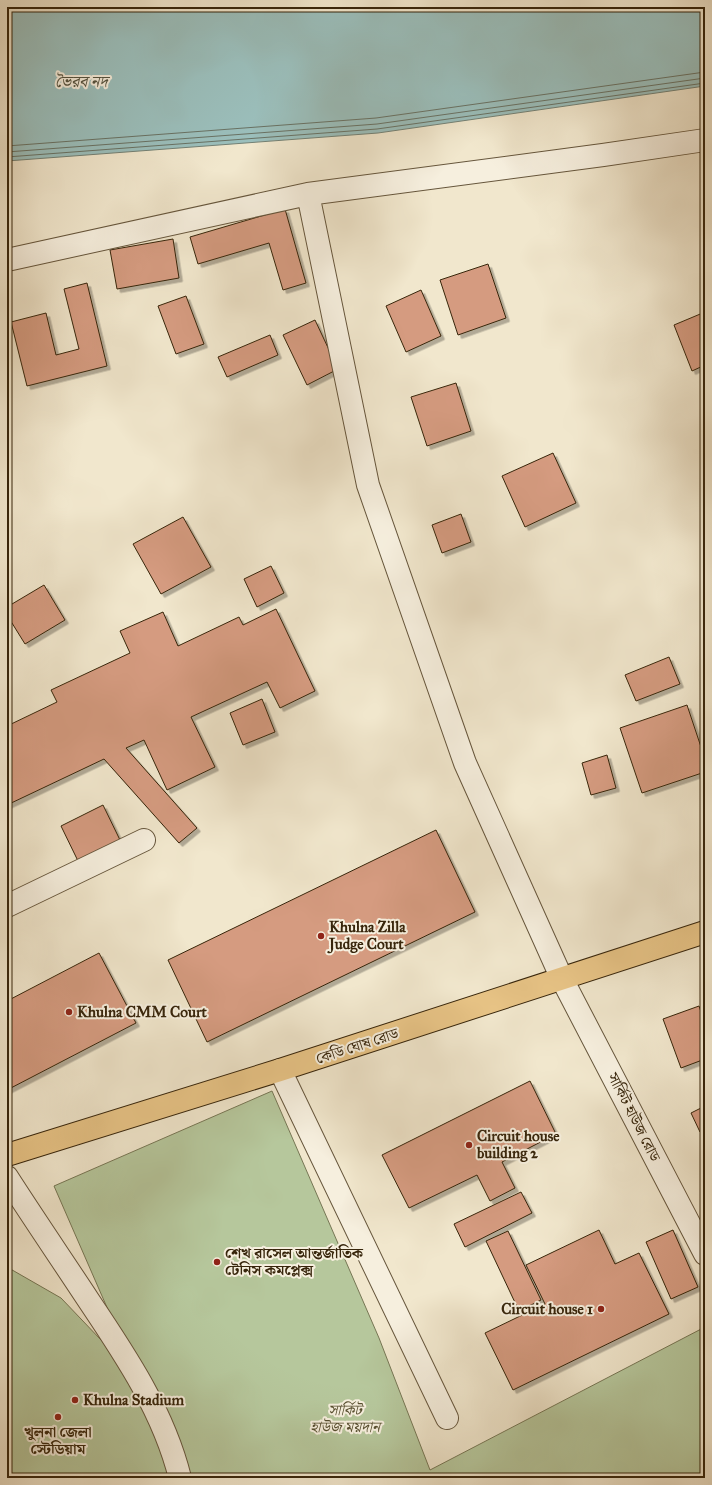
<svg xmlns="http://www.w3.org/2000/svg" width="712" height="1485" viewBox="0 0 712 1485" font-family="'IM FELL Great Primer','Noto Serif Bengali',serif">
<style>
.green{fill:#b6c79c;stroke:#767654}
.water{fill:#9bbfbc;stroke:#738175}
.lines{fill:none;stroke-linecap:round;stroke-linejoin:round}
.shore{stroke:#697264;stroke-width:1}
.building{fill:#d59b80;stroke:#37250b;filter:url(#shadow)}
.minor-casing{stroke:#66563c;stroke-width:24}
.major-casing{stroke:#37250b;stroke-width:24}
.minor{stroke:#f6efde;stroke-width:22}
.major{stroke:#e8c486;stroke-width:22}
.poi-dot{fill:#8f2418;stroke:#f6efde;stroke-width:1.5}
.labels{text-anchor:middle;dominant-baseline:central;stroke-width:4;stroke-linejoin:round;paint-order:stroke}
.poi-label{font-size:15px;font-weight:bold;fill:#37250b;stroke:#f6efde;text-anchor:start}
.street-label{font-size:15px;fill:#37250b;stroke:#f6efde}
.park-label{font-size:15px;font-style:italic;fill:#574e2f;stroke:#f6efde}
.water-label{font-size:16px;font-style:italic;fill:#555340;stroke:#f6efde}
</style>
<defs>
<filter id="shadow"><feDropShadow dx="3.5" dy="3.5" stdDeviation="0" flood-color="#0004"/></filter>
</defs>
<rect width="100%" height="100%" fill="#f1e7cd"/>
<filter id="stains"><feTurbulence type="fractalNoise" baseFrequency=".005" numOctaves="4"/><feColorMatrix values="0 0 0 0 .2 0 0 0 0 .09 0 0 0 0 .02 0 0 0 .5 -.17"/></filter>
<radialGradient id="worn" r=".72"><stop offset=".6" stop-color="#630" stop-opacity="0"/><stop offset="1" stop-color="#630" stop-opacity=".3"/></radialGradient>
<path class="green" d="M272 1091 379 1338 430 1470 705 1327V1478H7V1267L61 1298 122 1362 157 1422 54 1186Z"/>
<path class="water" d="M7 7H705V86L378 133 7 161Z"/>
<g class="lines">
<path class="shore" d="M7 146 376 118 705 72
M7 152 377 124 705 78
M7 157 377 129 705 83"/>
</g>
<path class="building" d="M285 209 306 283 283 290 269 243 198 264 190 237Z
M173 239 179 278 117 289 110 250Z
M488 264 506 318 458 335 440 280Z
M87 283 107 366 27 386 11 322 46 313 56 355 79 349 64 289Z
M421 290 441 336 406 352 386 306Z
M186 296 204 344 176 354 158 306Z
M705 312V365L692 371 674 325Z
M315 320 338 369 307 385 283 335Z
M270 335 278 355 227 377 218 357Z
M456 383 471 431 427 446 411 397Z
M553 453 576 503 525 527 502 476Z
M461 514 471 542 442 553 432 525Z
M183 517 211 567 161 594 133 544Z
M271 566 284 593 257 607 244 579Z
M44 585 65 620 25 644 7 615V607Z
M276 609 315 691 280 708 267 682 191 717 215 767 167 790 144 740 126 748 197 828 179 843 104 759 7 805V726L57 702 51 690 130 653 120 631 163 612 178 646 239 617 243 625Z
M669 657 680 684 636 701 625 675Z
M262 699 275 732 243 745 230 713Z
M687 705 705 759V772L642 793 620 728Z
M607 755 616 788 591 795 582 763Z
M103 805 120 840 78 861 61 826Z
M436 830 475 912 207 1042 168 960Z
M99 953 136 1023 7 1090V1001Z
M699 1006 705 1023V1059L681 1068 663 1019Z
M530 1081 556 1134 502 1162 515 1188 490 1201 477 1175 409 1208 382 1155Z
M705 1106V1130L700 1132 691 1113Z
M521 1192 532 1213 465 1247 454 1224Z
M599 1230 615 1264 639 1253 669 1314 513 1390 485 1333 545 1304 526 1265Z
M673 1230 698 1287 671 1299 646 1242Z
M508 1231 541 1300 519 1311 486 1241Z"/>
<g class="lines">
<defs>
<path id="minor" d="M308 194 368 485 465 763 562 979 705 1254
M7 260 308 194 603 155 705 140
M7 906 144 840
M280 1070 447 1418
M7 1177C34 1219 62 1260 89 1301 126 1356 164 1413 180 1478"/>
<path id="major" d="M7 1155 280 1070 705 932"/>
</defs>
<use href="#minor" class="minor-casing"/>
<use href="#major" class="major-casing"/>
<use href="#minor" class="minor"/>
<use href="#major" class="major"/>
</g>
<g class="poi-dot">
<circle cx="321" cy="936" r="4"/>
<circle cx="69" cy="1012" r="4"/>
<circle cx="469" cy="1145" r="4"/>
<circle cx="217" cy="1262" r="4"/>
<circle cx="601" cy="1309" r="4"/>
<circle cx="75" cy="1400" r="4"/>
<circle cx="58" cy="1417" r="4"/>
</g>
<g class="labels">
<g class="poi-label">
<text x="329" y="927">Khulna Zilla<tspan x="329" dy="17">Judge Court</tspan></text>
<text x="77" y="1012">Khulna CMM Court</text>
<text x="477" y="1136">Circuit house<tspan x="477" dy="17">building 2</tspan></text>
<text x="225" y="1253">শেখ রাসেল আন্তর্জাতিক<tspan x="225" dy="17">টেনিস কমপ্লেক্স</tspan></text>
<text x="593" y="1309" text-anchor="end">Circuit house 1</text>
<text x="83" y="1400">Khulna Stadium</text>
<text x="58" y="1432" text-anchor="middle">খুলনা জেলা<tspan x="58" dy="17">স্টেডিয়াম</tspan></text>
</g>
<g class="street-label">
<text transform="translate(357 1046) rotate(-18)">কেডি ঘোষ রোড</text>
<text transform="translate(634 1117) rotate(63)">সার্কিট হাউজ রোড</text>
</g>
<g class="park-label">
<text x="345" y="1410">সার্কিট<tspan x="345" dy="17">হাউজ ময়দান</tspan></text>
</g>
<g class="water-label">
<text x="81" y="81">ভৈরব নদ</text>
</g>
</g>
<rect width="712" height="1485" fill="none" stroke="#f1e7cd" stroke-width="24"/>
<rect x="8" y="8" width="696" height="1469" fill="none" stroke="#37250b" stroke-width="2"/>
<rect x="12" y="12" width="688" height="1461" fill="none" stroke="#37250b"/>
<rect width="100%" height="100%" filter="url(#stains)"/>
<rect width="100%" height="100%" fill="url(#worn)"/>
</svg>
